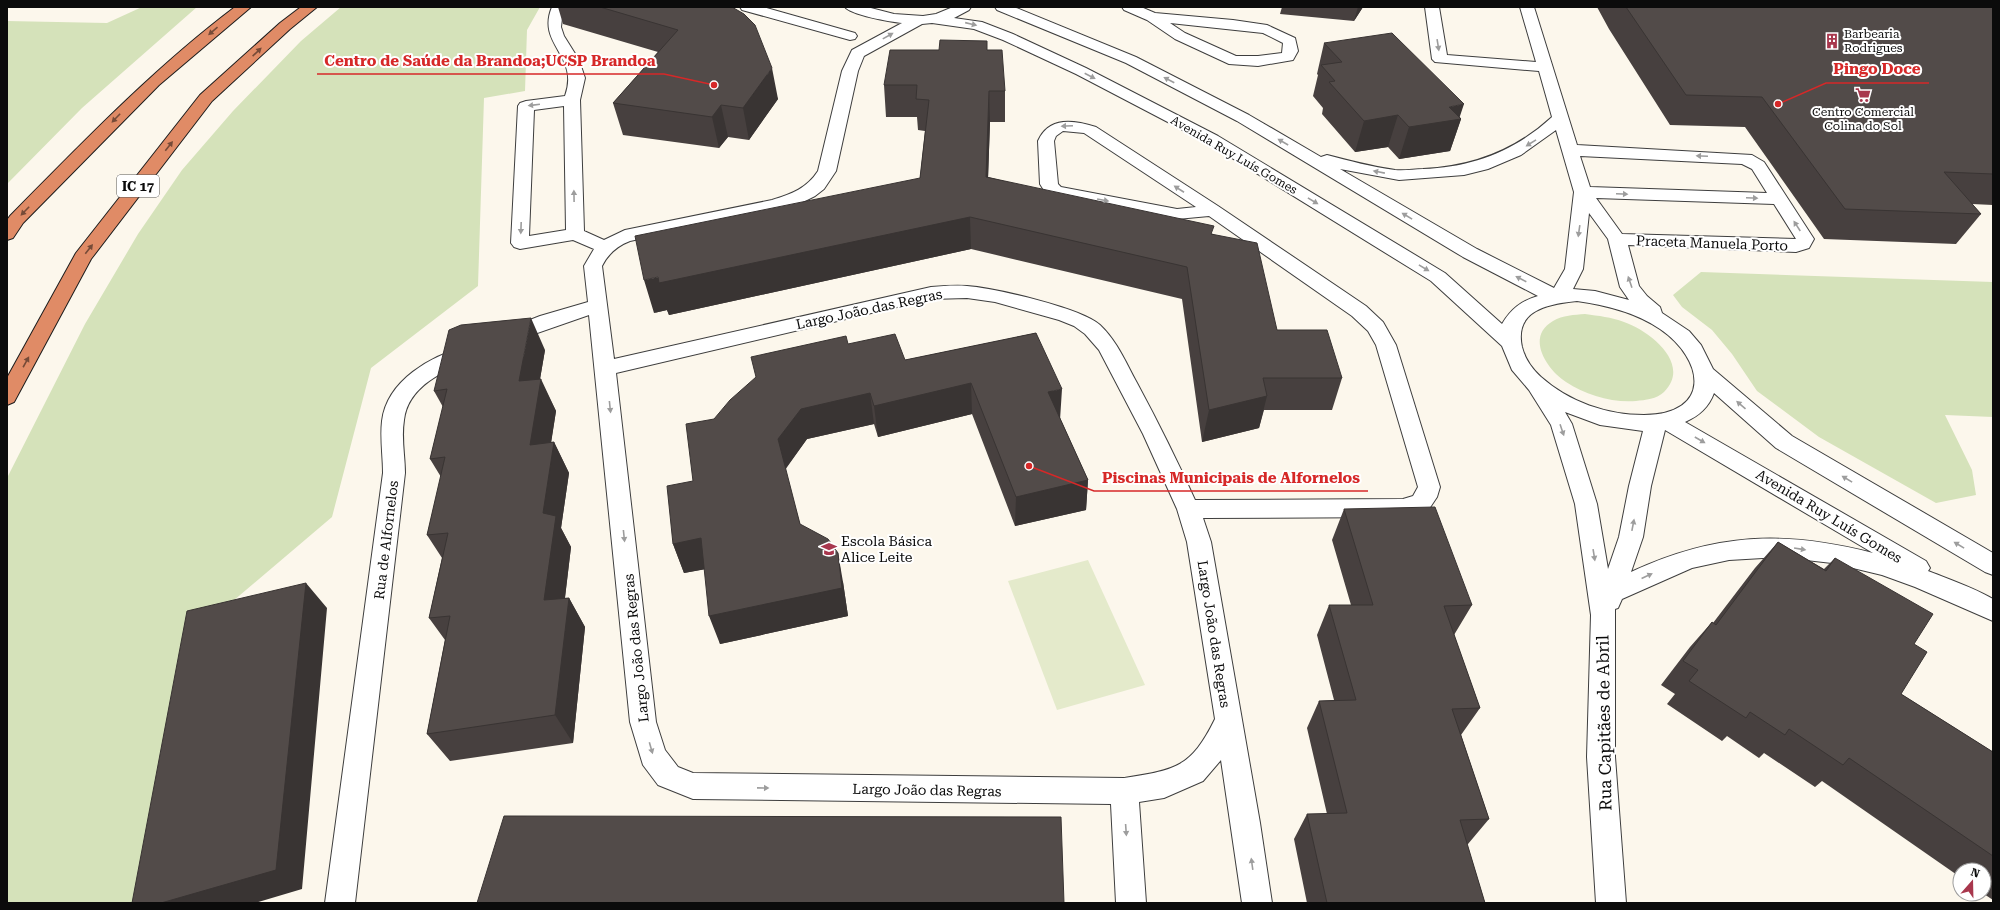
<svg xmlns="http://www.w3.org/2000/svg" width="2000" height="910" viewBox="0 0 2000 910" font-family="'Roboto Serif',serif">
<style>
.green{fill:#d5e2ba}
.pitch{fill:#e4eacb}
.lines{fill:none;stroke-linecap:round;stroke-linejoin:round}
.minor-casing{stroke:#3e3e3e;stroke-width:2}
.highway-casing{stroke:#1c1c1c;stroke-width:2}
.minor{fill:#fff;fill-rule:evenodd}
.highway{fill:#e08b66;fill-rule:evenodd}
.wall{fill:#47403f}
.shaded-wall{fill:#393433}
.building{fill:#524b49;stroke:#393433}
.oneway{fill:#9d9d9d}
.oneway2{fill:#764b38}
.labels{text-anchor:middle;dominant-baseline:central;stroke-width:4;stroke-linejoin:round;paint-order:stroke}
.far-poi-label{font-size:12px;fill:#0b0b0b;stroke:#fff;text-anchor:start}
.far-street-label{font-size:12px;fill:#0b0b0b;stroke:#fff}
.shield{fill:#fff;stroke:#545454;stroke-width:1}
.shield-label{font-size:13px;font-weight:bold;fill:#0b0b0b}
.street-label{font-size:14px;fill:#0b0b0b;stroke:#fff}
.poi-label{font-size:14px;fill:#0b0b0b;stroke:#fff;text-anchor:start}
.near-street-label{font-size:17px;fill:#0b0b0b;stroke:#fff}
.leader{fill:none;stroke:#d62828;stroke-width:1.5}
.callout-dot{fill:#d62828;stroke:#fff;stroke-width:1.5}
.callout-label{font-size:15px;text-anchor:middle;font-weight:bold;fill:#d62828;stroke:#fff;stroke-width:4;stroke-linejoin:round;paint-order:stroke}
</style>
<rect width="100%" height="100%" fill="#fcf7ec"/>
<path class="green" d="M142 7H197L82 108 7 184V21L107 23Z
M341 7H540L527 30 525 91 484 98 478 286 371 368 332 517 207 623 135 903H7V478L85 324 138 234 182 170 233 111 301 41Z
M1701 272 1993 282V417L1945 415 1972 470 1976 495 1936 503 1819 437 1757 391 1732 354 1712 330 1682 307 1673 295Z
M1585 314C1599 316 1611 317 1624 322 1650 331 1692 364 1664 392 1657 399 1645 400 1636 401 1612 403 1586 395 1566 382 1547 370 1525 337 1553 321 1563 315 1574 315 1585 314Z"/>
<path class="pitch" d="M1088 560 1145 685 1057 710 1008 581Z"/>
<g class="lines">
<defs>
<path id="minor" d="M552 7H566L562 18 561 27 564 36 579 60 585 78 580 100 584 231 604 240 625 230 772 200C792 194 807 188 818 171L842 71 852 50 902 23C891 22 851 15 845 7H867L894 14 923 16 936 14 953 7H971L969 10 954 18 982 22 1013 34 1086 68 1218 136 1445 273 1502 324C1511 309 1521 301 1538 296L1463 257 1237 121 1126 63 997 10 995 7H1014L1136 57 1249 115 1321 157 1327 155C1350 161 1372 167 1395 170 1405 171 1414 169 1423 169 1473 167 1515 151 1552 117L1539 71 1435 62 1432 59 1425 7H1439L1447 55 1536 62 1520 7H1534L1577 145 1752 155 1764 162 1814 239 1809 248 1796 252 1628 245 1639 286 1647 296 1660 307 1662 313 1689 331 1701 345 1713 369 1792 436 1993 553V575L1985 572 1776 448 1714 393C1709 407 1699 416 1685 422L1926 561 1930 568 1928 571C1951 580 1972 587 1993 599V621L1915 587 1882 575 1832 563 1780 557 1729 560 1692 568 1622 599 1618 608 1615 609V757L1626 903H1596L1587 757 1591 615 1575 504 1551 425 1529 390 1512 370 1502 346 1431 281 1206 142 1076 74 1003 40 974 29 932 23 922 24 864 56 858 71 836 171 824 189 815 196 801 203 776 210 630 241C617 246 608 254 602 266L614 359 931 287C943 286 955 285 967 286 994 288 1082 308 1100 325 1117 341 1126 363 1137 383 1158 422 1177 460 1195 500L1403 499 1413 496 1418 487 1376 345 1368 331 1352 316 1209 216 1177 219 1056 196 1045 192 1040 184 1038 141C1049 116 1074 120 1096 127L1218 206 1366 306 1383 322 1396 345 1440 487 1437 497 1429 509 1403 517 1203 518 1211 542 1260 823 1272 903H1242L1221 760 1203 781 1164 798 1139 802 1146 903H1116L1111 804 693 799 658 785 643 765 630 722 589 315 506 344 499 342 496 337 499 332 540 316 588 302 584 266 594 249 573 240 520 249 514 247 511 243 518 106 520 103 526 101 565 96C580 55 536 45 552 7ZM564 106 566 230 529 236 534 110ZM1556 130 1574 192 1565 269 1554 288 1477 249 1340 169 1399 180 1464 175 1488 169 1521 155ZM1063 131 1084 133 1196 207 1177 209 1061 187 1058 184 1054 141 1056 136ZM1580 156 1742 164 1752 169 1767 193 1590 187ZM1596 198 1774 204 1796 239 1622 234ZM1589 213 1608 239 1620 287 1629 300 1595 291 1573 289 1583 269ZM967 298 995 302 1059 320 1074 326 1085 334 1099 350 1143 434 1177 509 1187 542 1215 719C1191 768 1175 770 1124 778L693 773 678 767 665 750 656 722 616 373 931 299ZM1577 301C1606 305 1635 312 1660 329 1705 360 1712 414 1644 415 1607 415 1569 402 1541 377 1532 369 1525 359 1522 347 1514 310 1548 304 1577 301ZM1565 412 1600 425 1643 431 1629 486 1619 537 1608 569 1597 504 1572 424ZM1665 430 1873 553C1784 530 1715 533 1631 572L1643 537 1651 486Z
M740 7H763L855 33 857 36 855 39 850 40 742 10Z
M1122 7H1141L1155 13 1233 20 1267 25 1295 38 1298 51 1293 60 1258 66 1229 64 1175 39 1147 20 1124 10ZM1170 23 1263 33 1283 43 1282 53 1258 56H1236L1185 33Z
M467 346 474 348 477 353 474 358C446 370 408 385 404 420 401 438 405 456 405 473L355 903H325L383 473C383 456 380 438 382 421 387 380 431 356 467 346Z"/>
<path id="highway" d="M235 7H251L159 85 23 223 13 238 7 240V220L10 216C82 143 153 69 235 7Z
M301 7H317L290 29 212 101 91 259 14 402 7 405V378L76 253 200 95 280 23Z"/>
</defs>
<use href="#minor" class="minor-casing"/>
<use href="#highway" class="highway-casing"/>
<use href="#minor" class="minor"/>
<use href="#highway" class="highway"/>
</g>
<path class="wall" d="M558 7H732L778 99 749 140 728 137 719 148 623 135 613 103 658 52 563 24Z
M1282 7H1363L1354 21 1280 14Z
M1597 7H1993V205L1972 204 1981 214 1956 244 1824 239 1745 127 1670 125 1609 29Z
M1324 43 1460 117 1461 119 1450 151 1399 159 1388 147 1355 152 1322 114 1323 108 1313 96 1318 75 1317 74Z
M939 50H987L1005 91V122H990L988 177 1213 234 1277 330 1342 378 1332 410H1264L1259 428 1202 442 1182 299 971 249 669 315 667 310 654 313 920 178 925 131 918 130 917 117H886L884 85Z
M1036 333 1060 418 1088 480 1086 510 1015 526 972 414 878 437 874 424 807 439 785 469 800 524 843 582 848 616 720 644 705 569 684 573 673 544 693 481 714 419 848 344 905 360Z
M545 350 540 379 556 411 551 442H554L569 473 561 528 571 547 565 598H569L585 627 573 743 450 761 427 734 445 640 429 618 442 558 427 535 441 477 430 459 443 407 434 391Z
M1344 509 1472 605 1454 635 1480 708 1461 735 1489 819 1468 844H1467L1485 903H1307L1294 839 1307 814H1327L1307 728 1319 701 1334 700 1317 635 1329 605H1351L1332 540Z
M1778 542 1824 569 1835 558 1914 644 1901 694 1993 752V900L1984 894V870H1960V877L1822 781 1815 787 1764 753 1759 758 1727 736 1722 741 1667 704 1675 694 1661 685 1690 647 1712 622 1713 623 1755 568Z"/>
<path class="shaded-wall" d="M1358 7H1363L1354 21Z
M772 68 778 99 749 140 743 108Z
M989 91 990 122 987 209 986 177Z
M1464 104 1459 119H1461L1450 151 1399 159 1409 127 1449 107Z
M721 105 728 137 719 148 712 117Z
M1398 115 1388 147 1355 152 1364 121Z
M970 217 971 249 669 315 667 310 654 313 644 280Z
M531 318 545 350 534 414 519 381Z
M541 379 556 411 546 476 530 445Z
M971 383 972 414 878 437 874 406Z
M1062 389 1060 420 1048 392Z
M870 393 874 424 807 439 785 470 778 439 801 409Z
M1267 396 1259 428 1202 442 1209 410Z
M554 442 569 473 561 528 571 547 561 630 544 600 543 513Z
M1088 480 1086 510 1015 526 1016 497Z
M701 538 712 568 684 573 673 544Z
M838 553 843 582 848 616 720 644 709 616Z
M306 583 327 608 302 889 255 903H161Z
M569 598 585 627 573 743 555 715Z"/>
<path class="building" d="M600 7H732L744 14 755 25 772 68 743 108 721 105 712 117 613 103 678 30Z
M1626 7H1993V174L1944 172 1981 214 1845 209 1762 97 1686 95Z
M1392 33 1464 104 1449 107 1461 119 1409 127 1398 115 1364 121 1329 82 1335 81 1321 65 1342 62 1324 43Z
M940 40 987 41V50H1002L1005 91H989L986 177 1214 226 1211 234 1257 243 1277 330H1327L1342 378H1263L1267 396 1209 410 1187 267 970 217 659 283 658 277 644 280 635 236 920 178 929 100 916 99 917 85H884L890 50H939Z
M531 318 519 381 541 379 530 445 554 442 543 513 556 516 544 600 569 598 555 715 427 734 450 616 429 618 448 533 427 535 445 457 430 459 447 389 434 391 449 330 461 325Z
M1036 333 1062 389 1048 392 1088 480 1016 497 971 383 874 406 870 393 801 409 778 439 800 524 828 539 838 553 842 588 709 616 701 538 673 544 667 486 693 481 686 424 714 419 730 400 756 377 751 357 846 336 848 344 895 334 905 360Z
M1435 507 1472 605 1444 606 1480 708 1452 709 1489 819 1460 820 1485 903H1327L1307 814 1347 813 1319 701 1356 700 1329 605H1373L1344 509Z
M1778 542 1826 571 1835 558 1933 614 1914 644 1927 652 1901 694 1993 752V856L1849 758 1843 765 1789 729 1785 735 1750 712 1746 718 1689 681 1698 670 1683 661 1712 622 1716 625Z
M306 583 276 870 161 903H132L187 611Z
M504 816 1061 817 1064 903H477Z"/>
<defs><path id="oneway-solid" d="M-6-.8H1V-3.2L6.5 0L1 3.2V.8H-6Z"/></defs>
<g class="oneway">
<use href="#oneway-solid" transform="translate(971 24) rotate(13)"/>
<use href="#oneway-solid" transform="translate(888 36) rotate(-29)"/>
<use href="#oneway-solid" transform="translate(1438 45) rotate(81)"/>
<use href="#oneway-solid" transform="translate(1090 76) rotate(27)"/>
<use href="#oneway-solid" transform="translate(1169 80) rotate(-152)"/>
<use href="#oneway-solid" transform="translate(534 105) rotate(173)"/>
<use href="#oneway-solid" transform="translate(1067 126) rotate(178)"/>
<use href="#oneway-solid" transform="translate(1283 142) rotate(-150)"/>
<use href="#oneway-solid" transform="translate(1531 143) rotate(148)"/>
<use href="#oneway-solid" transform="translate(1702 156) rotate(-178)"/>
<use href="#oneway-solid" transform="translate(1379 172) rotate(-169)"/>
<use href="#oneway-solid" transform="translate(1179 189) rotate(-147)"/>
<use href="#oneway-solid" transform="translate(1622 194) rotate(2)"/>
<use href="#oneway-solid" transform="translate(574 196) rotate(-91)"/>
<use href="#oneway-solid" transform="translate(1752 198) rotate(2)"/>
<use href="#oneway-solid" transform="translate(1103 200) rotate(10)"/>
<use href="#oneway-solid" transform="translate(1313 201) rotate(31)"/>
<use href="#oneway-solid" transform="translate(1407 216) rotate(-149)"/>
<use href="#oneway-solid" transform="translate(1797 226) rotate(-123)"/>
<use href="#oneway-solid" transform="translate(521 228) rotate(92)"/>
<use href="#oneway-solid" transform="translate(1579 231) rotate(98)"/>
<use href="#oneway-solid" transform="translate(1424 268) rotate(31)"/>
<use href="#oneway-solid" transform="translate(1521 279) rotate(-153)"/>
<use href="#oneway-solid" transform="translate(1630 282) rotate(-109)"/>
<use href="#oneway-solid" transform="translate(1741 405) rotate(-139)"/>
<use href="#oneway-solid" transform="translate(610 407) rotate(84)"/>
<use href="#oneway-solid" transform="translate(1562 430) rotate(71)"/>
<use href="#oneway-solid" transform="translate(1700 440) rotate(30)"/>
<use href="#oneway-solid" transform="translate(1847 479) rotate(-149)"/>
<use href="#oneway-solid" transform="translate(1633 525) rotate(-79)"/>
<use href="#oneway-solid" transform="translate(624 536) rotate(84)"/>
<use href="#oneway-solid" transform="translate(1959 545) rotate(-149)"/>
<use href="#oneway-solid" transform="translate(1800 549) rotate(9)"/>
<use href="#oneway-solid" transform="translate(1594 555) rotate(81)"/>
<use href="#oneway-solid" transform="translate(1647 576) rotate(-25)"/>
<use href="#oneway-solid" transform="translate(651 748) rotate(74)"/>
<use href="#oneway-solid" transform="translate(763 788) rotate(1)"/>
<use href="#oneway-solid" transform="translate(1126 830) rotate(86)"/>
<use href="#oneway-solid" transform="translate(1252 864) rotate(-98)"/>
</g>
<g class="oneway2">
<use href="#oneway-solid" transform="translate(213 31) rotate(139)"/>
<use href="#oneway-solid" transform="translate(257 52) rotate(-43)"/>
<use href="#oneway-solid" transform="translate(116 118) rotate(134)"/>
<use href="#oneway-solid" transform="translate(169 146) rotate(-52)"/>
<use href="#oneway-solid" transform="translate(25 211) rotate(134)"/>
<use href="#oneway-solid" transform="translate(89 249) rotate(-52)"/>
<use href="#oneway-solid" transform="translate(26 362) rotate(-61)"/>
</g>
<defs>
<symbol id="building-bare" viewBox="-9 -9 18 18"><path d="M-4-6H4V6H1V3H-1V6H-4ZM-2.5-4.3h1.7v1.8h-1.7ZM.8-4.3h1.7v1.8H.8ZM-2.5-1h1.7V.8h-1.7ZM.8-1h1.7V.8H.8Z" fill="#a8374d" stroke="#fff" stroke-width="2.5" paint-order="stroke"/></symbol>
<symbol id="supermarket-bare" viewBox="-9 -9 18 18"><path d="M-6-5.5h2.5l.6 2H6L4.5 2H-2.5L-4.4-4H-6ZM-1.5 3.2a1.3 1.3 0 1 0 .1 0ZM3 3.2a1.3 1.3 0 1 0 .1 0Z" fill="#a8374d" stroke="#fff" stroke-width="2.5" paint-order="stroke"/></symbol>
<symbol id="school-bare" viewBox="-9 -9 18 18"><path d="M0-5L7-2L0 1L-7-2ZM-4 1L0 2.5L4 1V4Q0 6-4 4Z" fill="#a8374d" stroke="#fff" stroke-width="2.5" paint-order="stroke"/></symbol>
</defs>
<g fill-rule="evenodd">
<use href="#building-bare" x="1821" y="30" width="22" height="22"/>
<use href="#supermarket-bare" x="1852" y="84" width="22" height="22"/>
<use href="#school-bare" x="818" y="538" width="22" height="22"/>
</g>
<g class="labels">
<g class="far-poi-label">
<text x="1844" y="34">Barbearia<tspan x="1844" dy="14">Rodrigues</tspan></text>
<text x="1863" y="112" text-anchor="middle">Centro Comercial<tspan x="1863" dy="14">Colina do Sol</tspan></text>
</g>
<g class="far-street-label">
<text transform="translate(1234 155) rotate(30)">Avenida Ruy Luís Gomes</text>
</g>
<rect class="shield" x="117" y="175" width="42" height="22" rx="3"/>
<g class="shield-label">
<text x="138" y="186">IC 17</text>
</g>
<g class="street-label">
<text transform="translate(1712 243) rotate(2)">Praceta Manuela Porto</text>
<text transform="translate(869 309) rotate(-12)">Largo João das Regras</text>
<text transform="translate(1829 516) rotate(31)">Avenida Ruy Luís Gomes</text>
<text transform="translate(386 540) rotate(-83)">Rua de Alfornelos</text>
<text transform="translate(1214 634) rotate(81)">Largo João das Regras</text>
<text transform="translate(636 648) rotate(-96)">Largo João das Regras</text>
<text transform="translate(927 790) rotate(1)">Largo João das Regras</text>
</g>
<g class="poi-label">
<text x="841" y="541">Escola Básica<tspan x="841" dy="16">Alice Leite</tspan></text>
</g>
<g class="near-street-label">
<text transform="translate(1604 723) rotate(-91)">Rua Capitães de Abril</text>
</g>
</g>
<path class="leader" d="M714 85L664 74H317M1778 104L1826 83H1929M1029 466L1094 491H1368"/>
<g class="callout-dot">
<circle cx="714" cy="85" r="4"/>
<circle cx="1778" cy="104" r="4"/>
<circle cx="1029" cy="466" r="4"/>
</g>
<g class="callout-label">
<text x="490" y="66">Centro de Saúde da Brandoa;UCSP Brandoa</text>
<text x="1877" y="74">Pingo Doce</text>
<text x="1231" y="483">Piscinas Municipais de Alfornelos</text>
</g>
<rect width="2000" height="910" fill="none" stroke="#0b0b0b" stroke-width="16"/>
<g transform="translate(1972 882) rotate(20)"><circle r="19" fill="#ffffff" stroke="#9d9d9d"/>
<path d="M0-3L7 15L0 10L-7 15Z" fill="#a8374d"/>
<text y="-6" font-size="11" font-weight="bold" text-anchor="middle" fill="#0b0b0b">N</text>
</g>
</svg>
